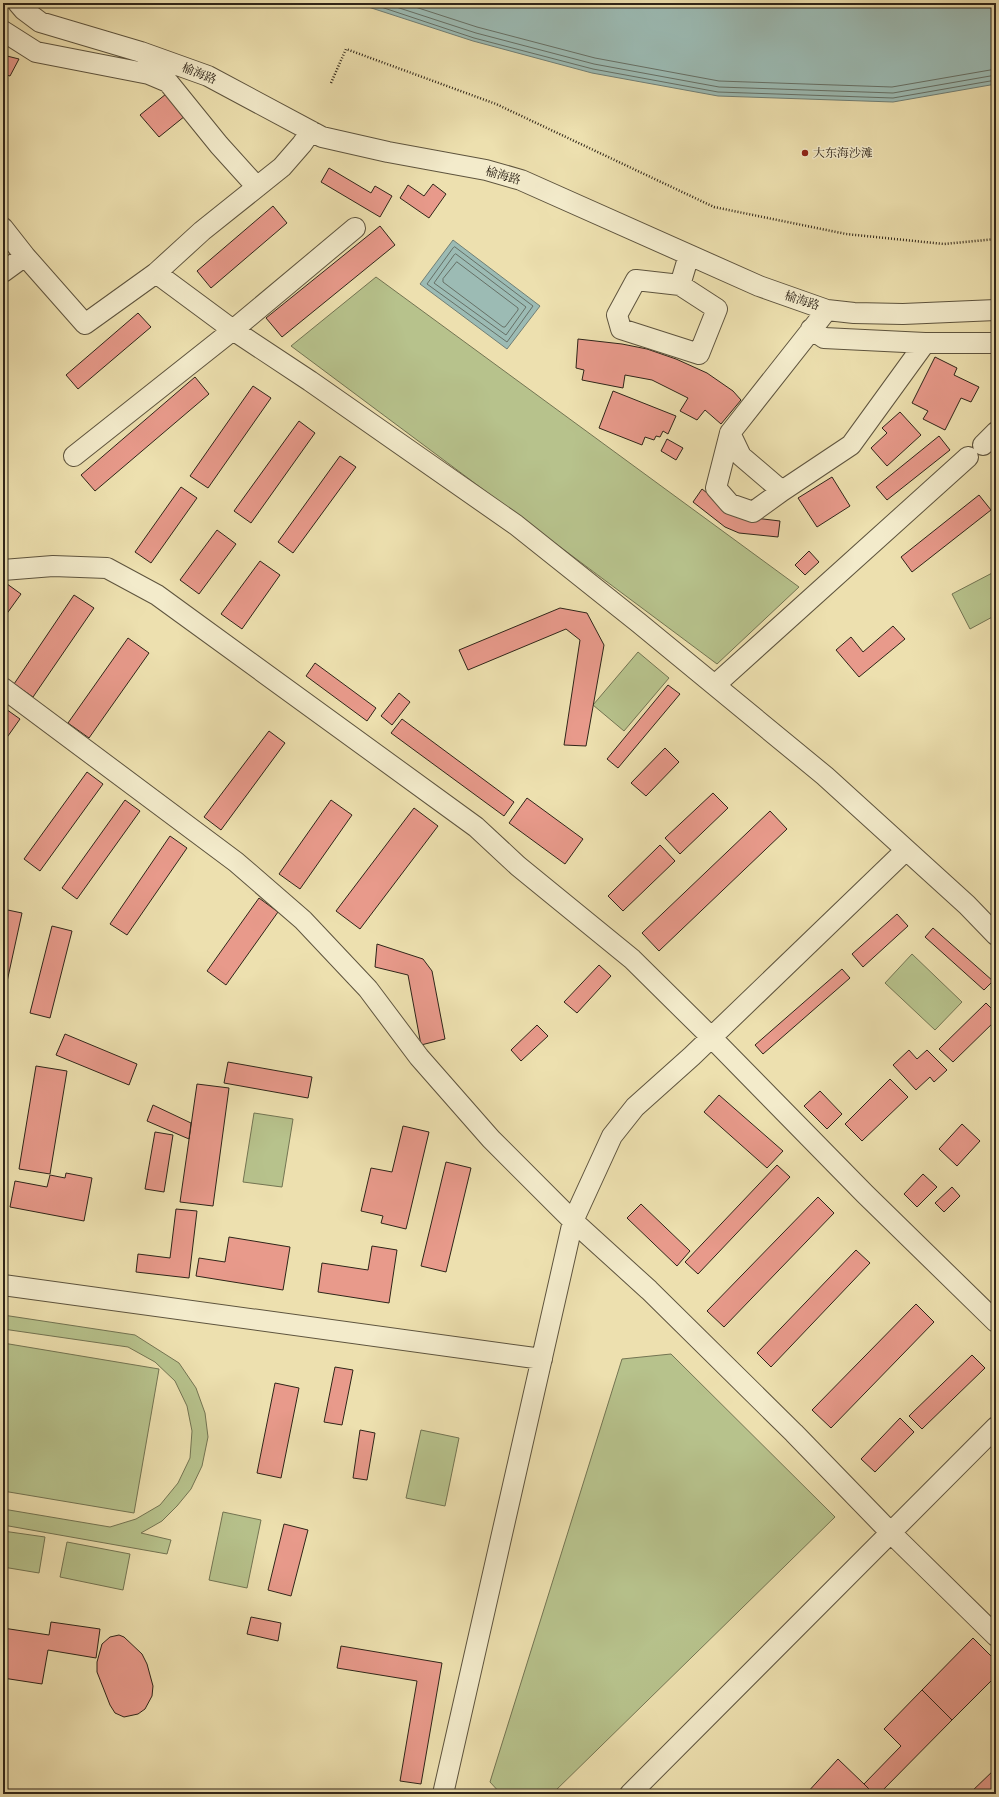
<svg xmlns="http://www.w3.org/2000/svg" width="999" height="1797" viewBox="0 0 999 1797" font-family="'IM FELL DW Pica','Noto Serif SC',serif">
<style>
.green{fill:#b7c28c;stroke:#737452}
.water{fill:#9cbbb4;stroke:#707f76}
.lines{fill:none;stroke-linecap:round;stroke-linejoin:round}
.shore{stroke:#667066;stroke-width:1}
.building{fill:#e89a8b;stroke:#2f2519}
.minor-casing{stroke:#5e543e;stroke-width:22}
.path{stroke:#2f2519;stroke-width:2.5;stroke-dasharray:1 2;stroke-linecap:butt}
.minor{stroke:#f3ebcb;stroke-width:20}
.poi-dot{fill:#8f2418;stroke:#f3ebcb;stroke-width:1.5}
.labels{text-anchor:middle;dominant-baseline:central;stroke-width:3;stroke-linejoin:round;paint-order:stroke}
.street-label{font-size:12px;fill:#2f2519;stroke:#f3ebcb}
.poi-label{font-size:12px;fill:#2f2519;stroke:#f3ebcb;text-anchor:start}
</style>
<rect width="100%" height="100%" fill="#ede0af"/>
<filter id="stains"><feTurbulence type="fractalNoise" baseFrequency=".005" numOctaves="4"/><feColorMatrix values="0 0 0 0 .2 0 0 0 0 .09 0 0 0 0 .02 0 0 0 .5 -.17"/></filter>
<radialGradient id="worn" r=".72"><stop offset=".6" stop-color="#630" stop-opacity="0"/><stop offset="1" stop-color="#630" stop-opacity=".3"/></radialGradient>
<path class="green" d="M376 277 799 587 717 664 291 346Z
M996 571V615L970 629 952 594Z
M638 652 669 678 624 731 593 705Z
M912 954 962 1002 935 1030 885 983Z
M254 1113 293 1119 282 1187 243 1182Z
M3 1315 135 1335 179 1363 196 1388 205 1413 208 1437 202 1466 191 1489 177 1506 162 1521 141 1533 171 1540 167 1554 3 1525V1509L110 1527 136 1519 160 1505 178 1483 190 1458 192 1431 187 1406 175 1381 155 1362 128 1347 3 1329Z
M3 1343 159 1369 134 1513 3 1491Z
M671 1354 835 1517 552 1794H501L490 1782 622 1359Z
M421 1430 459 1438 445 1506 406 1498Z
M223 1512 261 1520 247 1588 209 1580Z
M3 1531 45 1537 39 1573 3 1567Z
M67 1542 130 1554 123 1590 60 1577Z"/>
<path class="water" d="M356 3H996V84L893 102 718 96 592 73 473 41Z
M453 240 540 306 507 349 420 284Z"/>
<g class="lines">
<path class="shore" d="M369 3 474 38 593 69 718 92 893 98 996 80
M384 3 476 33 594 64 719 87 893 93 996 75
M403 3 477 27 595 58 719 81 892 87 996 69
M455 247 533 306 507 342 427 284 453 248Z
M456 254 526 307 506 335 434 283 454 255Z
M457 262 518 308V310L505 327H503L443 282V279Z"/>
</g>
<path class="building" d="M3 55 19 59 10 76 3 74Z
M166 94 185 116 159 137 140 115Z
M329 168 371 193 375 186 392 196 380 217 321 182Z
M433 184 446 194 429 218 400 198 408 185 424 196Z
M273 206 287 223 211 288 197 271Z
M380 226 395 245 282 337 266 318Z
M138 313 151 327 78 389 66 375Z
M578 339 622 344 647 349 676 359 707 373 733 391 741 400 721 424 705 410 697 420 680 411 688 398 652 380 625 375 623 388 582 380 584 370 576 368Z
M935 357 957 368 954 375 979 387 971 402 961 398 945 430 923 419 928 411 912 403Z
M195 377 209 394 95 491 81 475Z
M253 386 271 398 208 488 190 476Z
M613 391 676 416 668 434 663 431 660 437 656 436 654 440 645 437 642 445 599 428Z
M900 412 921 435 887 466 871 448 887 433 882 428Z
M299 421 315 433 251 523 234 511Z
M939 436 950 450 887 500 876 487Z
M667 439 683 448 676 460 661 451Z
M340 456 356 467 293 553 278 542Z
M832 477 850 506 817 527 798 498Z
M181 487 197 498 151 563 135 552Z
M702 489 734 514 746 517 780 521 778 537 739 533 725 527 693 502Z
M979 495 991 510 912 572 901 557Z
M217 530 236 544 199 594 180 580Z
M809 551 819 562 805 575 795 565Z
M260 561 280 575 242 629 221 614Z
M3 581 21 594 3 619Z
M74 595 94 608 33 697 14 684Z
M560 608 587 613 604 645 586 746 564 745 580 640 566 629 468 670 459 650Z
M893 626 905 639 859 677 836 650 851 637 863 652Z
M128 638 149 653 89 738 68 723Z
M315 663 376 708 367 721 306 676Z
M668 685 680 694 618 768 607 759Z
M399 693 410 702 392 725 381 716Z
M3 707 20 719 3 743Z
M402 719 514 802 504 816 391 733Z
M269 731 285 743 221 830 204 817Z
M665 748 679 762 646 796 631 783Z
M87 772 103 784 40 871 24 859Z
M713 793 728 808 680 854 665 838Z
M527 798 583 839 565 864 509 823Z
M125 800 140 811 77 899 62 888Z
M331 800 352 815 300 889 279 874Z
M414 808 438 826 360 929 336 911Z
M770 811 787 829 659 951 642 933Z
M170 836 187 848 127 935 110 924Z
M660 845 675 861 623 911 608 896Z
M259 898 278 912 226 985 207 971Z
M3 909 22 913 3 1000Z
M897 914 908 926 863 967 852 954Z
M52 926 72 931 50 1018 30 1013Z
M933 928 993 981 984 990 925 937Z
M377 944 423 959 432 971 445 1039 421 1045 408 975 375 967Z
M599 965 611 976 577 1013 564 1002Z
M842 969 850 978 763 1054 755 1045Z
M986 1003 996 1013V1020L953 1062 939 1049Z
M537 1025 548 1036 521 1061 511 1050Z
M65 1034 137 1064 129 1085 56 1055Z
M909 1050 917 1059 927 1050 947 1070 934 1082 930 1077 916 1090 893 1065Z
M228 1062 312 1077 308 1098 224 1083Z
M36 1066 67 1071 50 1174 19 1169Z
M890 1079 908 1097 862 1141 845 1124Z
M197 1084 229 1088 213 1206 180 1202Z
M820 1091 842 1114 827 1129 804 1106Z
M719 1095 783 1151 767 1168 704 1112Z
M153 1105 191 1123 189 1139 147 1121Z
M962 1124 980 1141 957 1166 939 1149Z
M403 1126 429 1132 406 1229 381 1223 383 1216 361 1211 371 1168 392 1172Z
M155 1132 173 1135 164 1192 145 1189Z
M446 1162 471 1168 446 1272 421 1266Z
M777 1165 790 1177 698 1274 685 1262Z
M66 1173 92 1178 84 1221 10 1207 15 1181 47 1187 50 1175 65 1178Z
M923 1174 937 1187 917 1207 904 1194Z
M952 1187 960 1196 944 1212 935 1203Z
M818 1197 834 1213 724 1327 707 1311Z
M641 1204 690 1251 677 1266 627 1218Z
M176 1209 197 1211 189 1278 136 1272 138 1254 170 1258Z
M229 1237 290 1247 283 1290 196 1276 199 1258 225 1262Z
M372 1246 397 1250 389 1303 318 1292 322 1263 368 1270Z
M856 1250 870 1263 771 1367 757 1353Z
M916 1304 934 1322 831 1428 812 1410Z
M972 1355 985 1368 922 1429 909 1416Z
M335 1367 353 1370 342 1425 324 1422Z
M275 1383 299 1388 281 1478 257 1473Z
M900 1418 914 1432 875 1472 861 1459Z
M360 1430 375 1433 367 1480 353 1478Z
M284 1524 308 1530 291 1596 268 1590Z
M251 1617 281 1623 278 1641 247 1634Z
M51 1622 100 1629 96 1658 48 1650 42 1684 3 1678V1628L49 1635Z
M119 1635 124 1637 142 1654 147 1664 153 1686 152 1696 145 1709 138 1714 124 1717 115 1713 110 1705 97 1672V1662L102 1644 110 1637Z
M973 1638 996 1661V1676L952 1720 922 1690Z
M341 1646 442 1663 421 1784 400 1781 417 1681 337 1668Z
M922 1690 952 1720 879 1794H874L864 1784 901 1746 884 1729Z
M838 1759 864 1784 874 1794H806Z
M996 1768V1794H969Z"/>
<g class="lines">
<defs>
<path id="minor" d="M18 3 24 10 40 22 141 52 208 76 322 137 388 152 486 170 521 180 759 286 827 310 854 313 903 314 996 310
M3 31 36 52 149 74 168 82 219 145 257 187
M3 228 25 256 85 324 156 273 202 231 282 167 302 144 311 131
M3 272 25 256
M156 273 233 330 310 381 516 525 639 623 825 776 967 905 996 935
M680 285 717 309 699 354 621 329 617 315 636 280 680 285 689 255
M827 310 730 433 741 456 782 491 851 445 925 343
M811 329 824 338 925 343H996
M730 433 716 488 730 504 753 512 782 491
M983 445 996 432
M74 456 233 330 355 228
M3 570 53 566 107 568 157 595 476 827 518 866 632 959 712 1038 865 1194 996 1322
M715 685 968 457
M3 688 236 862 303 920 368 989 419 1057 491 1139 573 1221 443 1794
M906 850 692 1056 635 1107 612 1136 573 1221 649 1290 794 1433 891 1533 996 1636
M3 1285 542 1359
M630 1794 996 1427"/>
</defs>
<use href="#minor" class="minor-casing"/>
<path class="path" d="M331 83 346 49 496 104 714 207 846 234 944 244 996 239"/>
<use href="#minor" class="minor"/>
</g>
<circle class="poi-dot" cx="805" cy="153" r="4"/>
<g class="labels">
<g class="street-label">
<text transform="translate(199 74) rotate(22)">榆海路</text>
<text transform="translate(503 176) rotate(16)">榆海路</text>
<text transform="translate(802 301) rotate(18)">榆海路</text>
</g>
<g class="poi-label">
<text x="813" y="153">大东海沙滩</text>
</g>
</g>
<rect width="999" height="1797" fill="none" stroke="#ede0af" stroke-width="16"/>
<rect x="4" y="4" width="991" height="1789" fill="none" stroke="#2f2519" stroke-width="2"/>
<rect x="8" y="8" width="983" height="1781" fill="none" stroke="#2f2519"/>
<rect width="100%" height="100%" filter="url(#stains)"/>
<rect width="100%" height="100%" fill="url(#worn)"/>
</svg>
